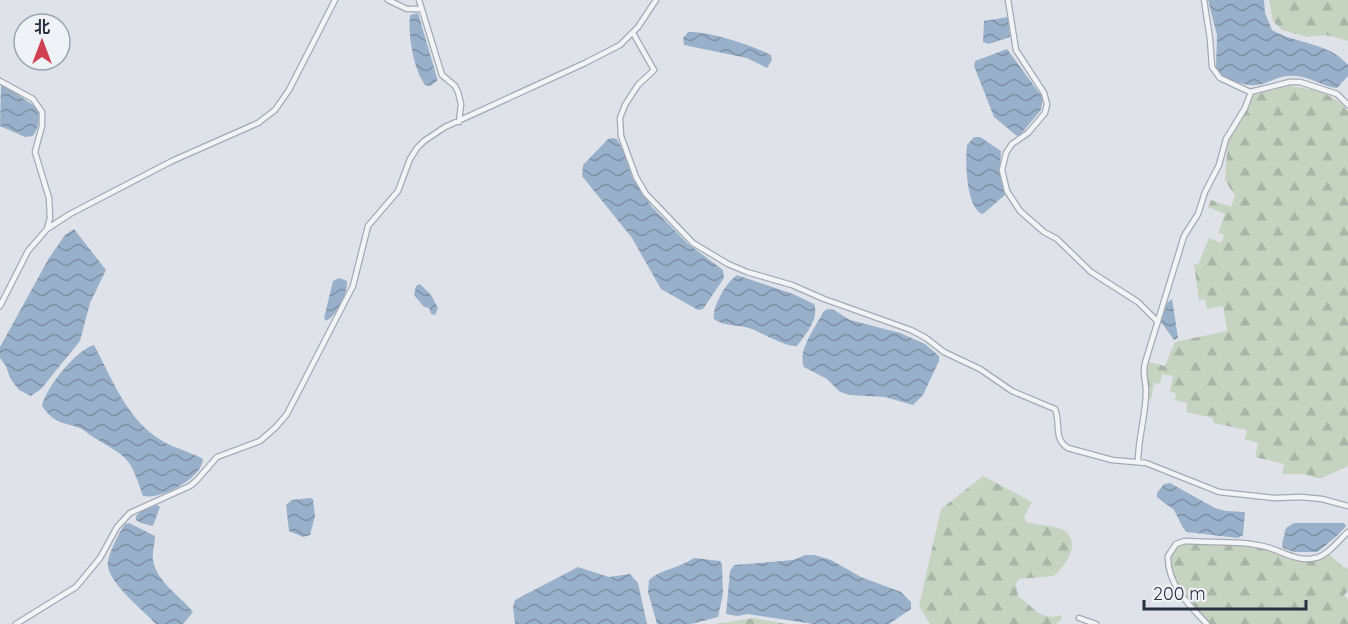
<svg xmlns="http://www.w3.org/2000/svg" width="1348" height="624" viewBox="0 0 1348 624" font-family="Quicksand,'Noto Sans SC',sans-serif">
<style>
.forest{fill:url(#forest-firs)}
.water{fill:url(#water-waves)}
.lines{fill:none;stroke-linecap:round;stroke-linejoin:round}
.minor-casing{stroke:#a4aab3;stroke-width:7}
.minor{stroke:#f2f4f7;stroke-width:4.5}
</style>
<defs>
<pattern id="forest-firs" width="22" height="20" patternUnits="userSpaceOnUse" patternTransform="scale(1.5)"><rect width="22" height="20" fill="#c5d3c0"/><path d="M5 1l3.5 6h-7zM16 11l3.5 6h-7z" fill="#a9b5a6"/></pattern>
<pattern id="water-waves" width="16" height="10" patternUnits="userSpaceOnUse" patternTransform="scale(1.5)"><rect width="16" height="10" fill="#99b0ca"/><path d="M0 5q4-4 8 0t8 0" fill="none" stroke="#7d90a6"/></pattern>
</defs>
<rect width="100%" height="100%" fill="#dfe3e9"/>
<path class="forest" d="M1269 0H1348V41L1326 35 1307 37 1282 30 1273 21Z
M1289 86C1311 88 1334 93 1348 111V466L1322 478H1316L1305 474H1282L1284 464 1255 457 1258 443 1245 439 1247 430 1213 423V418L1186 412 1187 403 1175 400 1176 393 1170 392 1173 376 1162 374 1160 384 1154 383 1151 399H1148L1146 366 1148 362 1165 366 1175 342 1227 331 1223 306 1207 309 1205 299 1199 300 1194 264 1198 265 1209 238 1221 243 1224 235 1218 233 1225 214 1208 207 1211 200 1231 207 1235 196 1225 180 1228 140 1254 95Z
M983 476 1032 502 1024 517 1026 522C1035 525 1045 525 1055 527 1085 535 1069 562 1054 576L1019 579 1016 584 1018 596C1034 607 1040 622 1061 615L1062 619 1056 624H930L919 606 941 509Z
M1185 543 1223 545 1241 544 1269 550 1292 559 1306 561 1318 559 1329 554 1342 566 1348 569V591L1344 595 1348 600V624H1210C1190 604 1159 576 1175 546Z
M754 618 786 624H716Z"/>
<path class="water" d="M1208 0H1264L1265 13 1272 30C1295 44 1329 42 1348 65V76L1337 88C1323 87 1311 77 1297 76 1270 73 1266 94 1234 81 1225 78 1220 75 1216 67L1217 35Z
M418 13 437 78V81L430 86 425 85C413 68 408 35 410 15Z
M1008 17 1010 37 989 44 983 42 984 21Z
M688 32C709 31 752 45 771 55L772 60 767 68 747 58 684 45 683 38Z
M1007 49 1043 98 1041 110 1021 134 1017 136 994 117 974 66 975 61Z
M1 86H5L36 107C41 116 39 128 33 136L25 137 0 126Z
M974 137H980L1001 151 1000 168 1005 195 983 214C966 210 965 160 967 145Z
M612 138 617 139 626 156 632 177 652 207 687 243 723 270 724 278 703 309 698 310 661 289 632 238 582 176 583 165 608 139Z
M74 229 106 270 90 303 80 341 41 389 31 396 19 390 10 378 6 366 0 358V347L49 258 65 235Z
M737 275 793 294 814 304C820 318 805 335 797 346 789 348 761 333 752 329 739 324 724 327 714 319 712 307 726 282 737 275Z
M339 278 347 281C348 293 337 316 326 321L324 318 333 281Z
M420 284 431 295 438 308 435 315 431 314 429 308 424 307 414 295 416 286Z
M1172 299 1178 338 1174 340 1161 322 1167 303Z
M827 309 834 310 850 320 900 333 925 344 939 356V361L923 395 913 405 885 397 850 395 840 392 827 379 804 367C797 350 816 327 823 312Z
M94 345C113 380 127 421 164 442 177 449 191 452 203 459 202 479 160 500 143 496 129 455 129 459 93 437 88 434 84 429 77 427 60 422 53 422 42 406 46 387 76 350 94 345Z
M1170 483 1215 508 1226 511 1245 512 1243 535 1238 538 1187 532 1183 528 1174 510 1157 497V493L1164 484Z
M310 498 313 499 315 516 310 535 303 537 289 531 286 505 292 500Z
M157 505 160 507 153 526 141 523 136 520V516L141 511Z
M129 523 155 536C155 544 152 552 153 560 157 583 180 595 193 612L183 624H156C144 611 111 585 108 567 106 557 119 533 125 524Z
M1294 523H1344L1346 526C1343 531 1322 549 1317 552H1294L1283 548 1282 544 1286 528Z
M805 555H815L831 560 861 577 901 592 911 602V609L889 624H813L747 614 737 616 726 614 730 571 734 565 793 560Z
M694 558 720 561 722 564 723 594 718 617 691 624H657L648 592 649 580C661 569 680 568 694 558Z
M578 567 609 577 630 574 638 583 647 624H515L513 607 515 600Z"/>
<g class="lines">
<defs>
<path id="minor" d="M388 0 407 9H421
M419 0 442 75 455 86 458 92 461 104 459 122
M1008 0 1016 50 1044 93 1047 104 1045 113 1028 133 1012 144 1006 153 1002 170 1007 191 1020 211 1044 232 1057 239 1091 272 1138 302 1158 322
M1204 0 1210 39 1212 67 1220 78 1250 92 1290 82H1300L1337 94 1348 105
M633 33 654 70 638 85 625 105 620 118 621 136 636 177 646 194 693 243 728 264 747 272 792 285 824 299 911 330 926 338 944 352 980 369 1012 391 1055 409C1061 423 1053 439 1068 448L1112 460 1146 463 1219 492 1274 498 1301 497 1322 499 1348 506
M0 81 33 99 42 112V126L35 152 49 198 50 218 47 229
M0 306 28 251 47 229 70 214 172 161 258 123 275 110 289 90 335 0
M1138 462C1138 438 1146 415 1146 391 1146 381 1142 373 1145 363L1184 236 1198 214 1205 192 1219 165 1226 139 1245 108 1251 92
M1079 618 1096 624
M16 624 76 587 100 558 117 527 130 513 190 486 197 480 217 457 260 441 276 427 287 414 353 286 368 226 398 191 410 159 417 148 424 141 445 127 585 63 620 45 638 27 656 0
M1207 624C1189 605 1167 584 1168 556L1176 544 1185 541C1213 543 1244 540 1270 548 1285 553 1299 562 1315 558 1327 556 1339 540 1348 532"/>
</defs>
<use href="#minor" class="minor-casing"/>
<use href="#minor" class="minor"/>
</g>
<g transform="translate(42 42)"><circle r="28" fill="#eff2f6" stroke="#9fa4ae" stroke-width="1.5"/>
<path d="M0-4.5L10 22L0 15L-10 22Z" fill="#d24054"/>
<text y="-9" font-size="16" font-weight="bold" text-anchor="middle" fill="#283041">北</text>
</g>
<path d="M1144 600v9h162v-9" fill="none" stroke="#283041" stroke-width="3"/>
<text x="1153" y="600" font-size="18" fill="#283041" stroke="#eff2f6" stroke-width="4.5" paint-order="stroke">200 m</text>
</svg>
